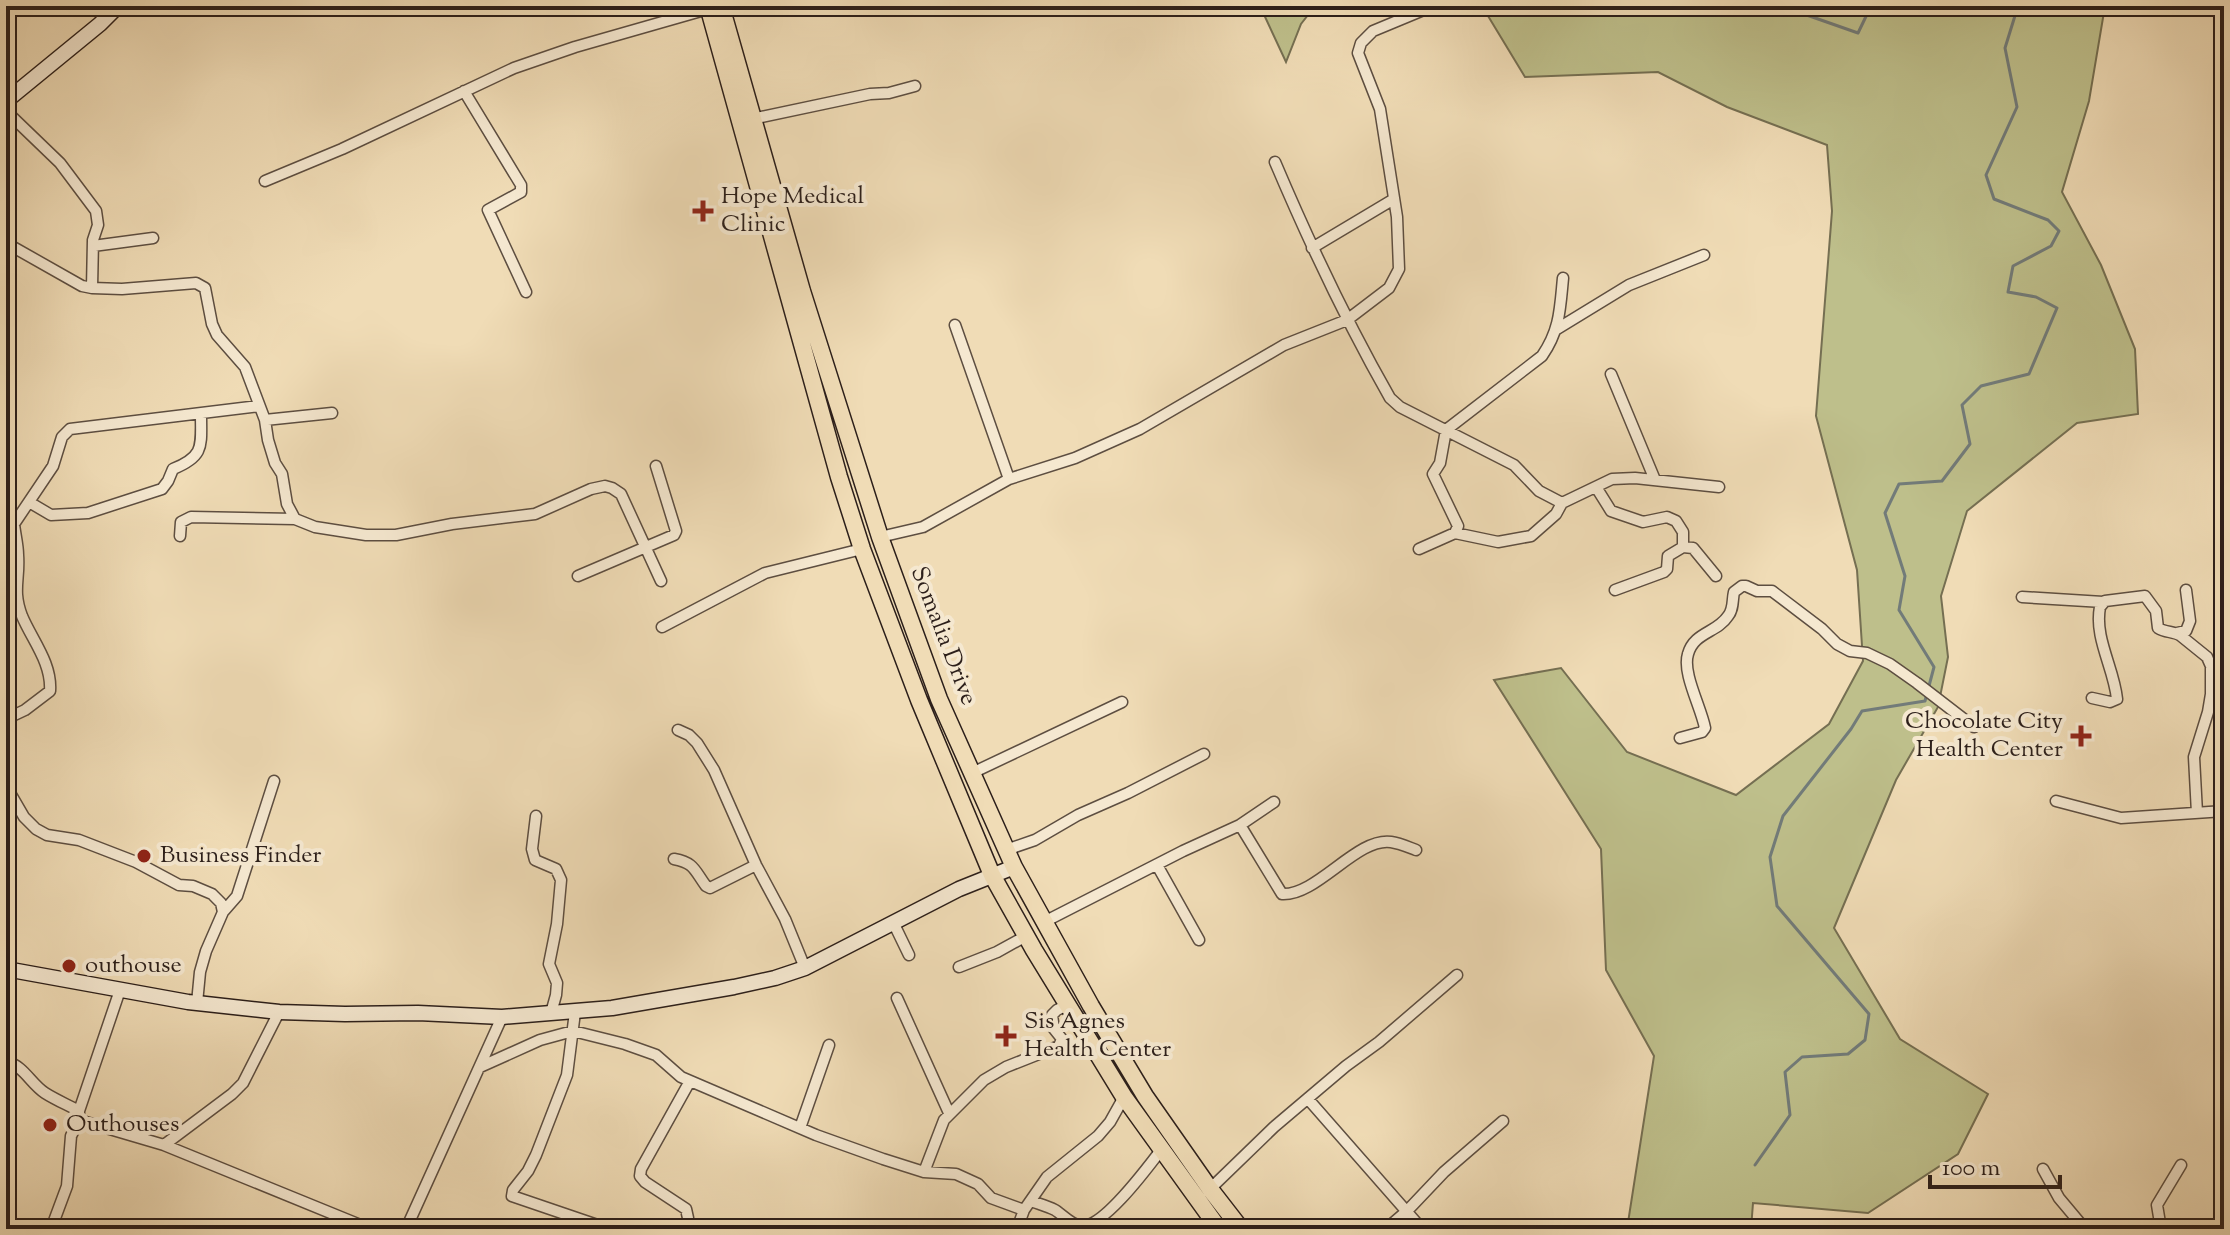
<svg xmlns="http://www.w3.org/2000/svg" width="2230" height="1235" viewBox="0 0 2230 1235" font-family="'Sorts Mill Goudy',serif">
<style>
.green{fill:#bebf8b;stroke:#756f52;stroke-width:2}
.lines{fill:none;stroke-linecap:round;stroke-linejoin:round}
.stream{stroke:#727b79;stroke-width:3}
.street-casing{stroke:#5d4e41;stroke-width:13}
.secondary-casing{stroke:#2c1f1a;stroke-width:17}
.primary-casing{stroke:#2c1f1a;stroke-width:19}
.street{stroke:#f5e8d0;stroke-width:10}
.secondary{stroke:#f5e8d0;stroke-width:14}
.primary{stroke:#f0dcb6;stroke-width:16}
.poi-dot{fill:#8f2418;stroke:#f5e8d0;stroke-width:3}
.labels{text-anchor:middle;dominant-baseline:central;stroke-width:8;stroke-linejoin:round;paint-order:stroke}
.poi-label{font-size:24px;fill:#2c1f1a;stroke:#f5e8d0;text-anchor:start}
.street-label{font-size:24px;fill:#2c1f1a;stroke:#f5e8d0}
</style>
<rect width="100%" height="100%" fill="#f0dcb6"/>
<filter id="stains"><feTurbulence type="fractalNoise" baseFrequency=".0025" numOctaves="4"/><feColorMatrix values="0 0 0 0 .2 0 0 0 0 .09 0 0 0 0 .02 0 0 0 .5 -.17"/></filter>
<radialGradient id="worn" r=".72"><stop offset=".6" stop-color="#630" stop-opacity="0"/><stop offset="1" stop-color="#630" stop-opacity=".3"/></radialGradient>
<path class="green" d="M1260 6H1315L1301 24 1286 62Z
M1482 6H2105L2089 101 2062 192 2101 265 2135 349 2138 414 2077 423 1967 511 1941 596 1948 657 1938 707 1896 780 1834 928 1900 1039 1988 1094 1958 1154 1868 1213 1753 1203 1751 1229H1627L1654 1056 1606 970 1601 849 1494 680 1561 668 1627 752 1736 795 1829 724 1863 661 1857 570 1816 416 1832 211 1827 145 1727 107 1658 72 1525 77Z"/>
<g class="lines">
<path class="stream" d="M1781 6 1858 33 1871 6
M1755 1165 1790 1115 1785 1072 1802 1057 1848 1054 1865 1040 1869 1014 1777 906 1770 857 1783 816 1851 729 1862 711 1925 701 1934 667 1899 610 1905 576 1885 513 1899 484 1942 481 1970 444 1962 405 1981 386 2029 374 2057 308 2036 297 2008 292 2013 266 2051 246 2059 231 2048 220 1994 199 1986 175 2017 107 2005 48 2018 6"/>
<defs>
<path id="street" d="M464 91 521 185V192L488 210 526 292
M6 111 60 163 96 211 98 225 93 240 92 288
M752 119 870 94 889 93 915 86
M1275 162C1309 242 1346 321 1390 398L1400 407 1514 465 1539 491 1562 503
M265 181 342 149 514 68 575 47 708 9
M6 243 82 286 92 288 122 289 196 283 205 288 212 324 217 335 245 367 265 420 268 440 275 463 282 474 287 504 295 519 315 527 366 535H396L452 524 535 514 591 489 605 486 612 488 621 494 661 581
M93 246 153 238
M1312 248 1394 199
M955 325 1009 479
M1557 329 1629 285 1704 255
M1611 374 1655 480
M265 420 332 413
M1596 487 1611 511 1643 522 1667 517 1676 521 1683 532V547
M29 502 51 515 88 513 162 489 168 481 173 469C205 456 201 446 201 414
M1455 533 1498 542 1531 536 1556 514 1562 503 1612 479 1635 478 1719 487
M180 536 181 522 191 517 295 519
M880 537 923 527 1009 479 1075 458 1140 429 1284 345 1347 320 1389 288 1399 269 1397 217 1380 109 1358 53 1361 43 1373 31 1426 9 1447 6
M1419 549 1455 533 1458 526 1433 474 1440 463 1446 430 1542 356C1560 330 1560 309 1563 278
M578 576 674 535 676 531 656 466
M1615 590 1664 572 1667 569 1668 556 1683 547 1693 548 1716 576
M2022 597 2103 602
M662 627 765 573 862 549
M2177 633 2186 631 2190 621 2186 590
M2092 698 2110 702 2117 699C2114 668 2094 638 2100 607L2105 601 2145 596 2156 611 2158 628C2166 633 2174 631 2181 636L2207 657 2211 666V694L2208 712 2194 757 2197 813
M6 719 25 710 50 691C52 663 32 640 22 616 12 590 20 579 18 555 18 545 15 534 14 524L53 466 62 437 70 429 259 406
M678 730 689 735 697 743 714 770 756 865 785 919 805 968
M1680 738 1702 732 1705 728C1701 707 1682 673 1688 654 1694 632 1717 633 1728 616 1734 609 1732 600 1734 592L1742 586H1746L1757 591H1772L1822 629 1837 644 1850 651 1867 653 1890 664 1917 683 1974 727
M972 773 1122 702
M6 786 24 817 36 829 47 835 79 840 136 862 179 885 193 886 212 894 221 903 223 912 206 951 200 972 197 1003
M2056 801 2121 818 2224 811
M536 816 532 849 535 860 556 869 561 880 557 924 549 964 557 983 556 995 551 1013
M1240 825 1282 894C1317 896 1357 837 1391 842 1399 843 1408 847 1416 850
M1006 850 1035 840 1078 815 1128 793 1204 754
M674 859C695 863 694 870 706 886L710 888 756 865
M1157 865 1199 940
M223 912 237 896 274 781
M893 922 909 955
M1044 922 1183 851 1240 825 1274 802
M959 967 997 952 1026 936
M897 998 949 1113
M575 1012 567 1075 536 1155 528 1171 513 1190 512 1196 606 1228
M6 1061C25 1067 30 1083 45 1093 56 1100 68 1105 79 1111V1120L71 1136 67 1186 51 1229
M480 1067 540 1040 573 1031 625 1044 656 1055 681 1077 816 1135 883 1159 924 1172 956 1174 978 1184 991 1198 1024 1210
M1308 1099 1422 1229
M79 1111 120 990
M79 1120 164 1145 370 1229
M800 1128 829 1045
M164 1145 232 1094 243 1083 279 1012
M2043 1169 2059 1198 2085 1229
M924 1172 944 1120 984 1080 1006 1067 1059 1046 1062 1039 1054 1029 1052 1015 1057 1010 1067 1005
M1210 1189 1274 1127 1346 1066 1379 1042 1457 975
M1031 1201C1039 1204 1047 1206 1055 1210 1063 1215 1071 1225 1081 1226 1103 1228 1148 1167 1161 1150
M406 1229 502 1017
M687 1229 688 1218 686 1209 645 1182 640 1176 641 1169 690 1081
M1017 1229 1024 1210 1047 1177 1098 1136 1110 1122 1124 1097
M1386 1229 1407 1211 1444 1172 1503 1121
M2161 1229 2157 1205 2181 1165"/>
<path id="secondary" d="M6 101 100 24 118 6
M6 969 188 1002 279 1012 345 1014 418 1013 502 1017 612 1008 734 987 775 978 805 968 959 889 1014 867"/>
<path id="primary" d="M708 6 839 477 862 549 919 700 992 875 1034 950 1124 1097 1219 1229
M721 6 802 291 880 537 939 699 1014 867 1091 1006 1145 1096 1210 1189 1241 1229"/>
</defs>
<use href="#street" class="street-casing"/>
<use href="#secondary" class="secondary-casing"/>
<use href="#primary" class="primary-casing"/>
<use href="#street" class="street"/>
<use href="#secondary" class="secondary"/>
<use href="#primary" class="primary"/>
</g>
<g class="poi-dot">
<path d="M699 199h8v8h8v8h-8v8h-8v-8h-8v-8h8z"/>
<path d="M2077 724h8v8h8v8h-8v8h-8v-8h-8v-8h8z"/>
<circle cx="144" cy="856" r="8"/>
<circle cx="69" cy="966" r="8"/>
<path d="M1002 1024h8v8h8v8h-8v8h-8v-8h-8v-8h8z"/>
<circle cx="50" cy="1125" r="8"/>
</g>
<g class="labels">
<g class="poi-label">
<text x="721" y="197">Hope Medical<tspan x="721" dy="28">Clinic</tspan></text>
<text x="2063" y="722" text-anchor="end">Chocolate City<tspan x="2063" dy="28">Health Center</tspan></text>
<text x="160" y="856">Business Finder</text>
<text x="85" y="966">outhouse</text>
<text x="1024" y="1022">Sis Agnes<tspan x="1024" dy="28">Health Center</tspan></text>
<text x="66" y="1125">Outhouses</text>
</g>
<g class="street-label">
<text transform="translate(943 636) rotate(69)">Somalia Drive</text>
</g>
</g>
<rect width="2230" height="1235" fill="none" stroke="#f0dcb6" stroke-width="32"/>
<rect x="8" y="8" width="2214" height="1219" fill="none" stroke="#2c1f1a" stroke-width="4"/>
<rect x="16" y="16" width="2198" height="1203" fill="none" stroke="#2c1f1a" stroke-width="2"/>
<path d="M1930 1175v12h130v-12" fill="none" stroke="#2c1f1a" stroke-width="4"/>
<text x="1942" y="1175" font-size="24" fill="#2c1f1a" stroke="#f5e8d0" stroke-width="6" paint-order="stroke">100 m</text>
<rect width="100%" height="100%" filter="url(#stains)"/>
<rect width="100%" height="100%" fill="url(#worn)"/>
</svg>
